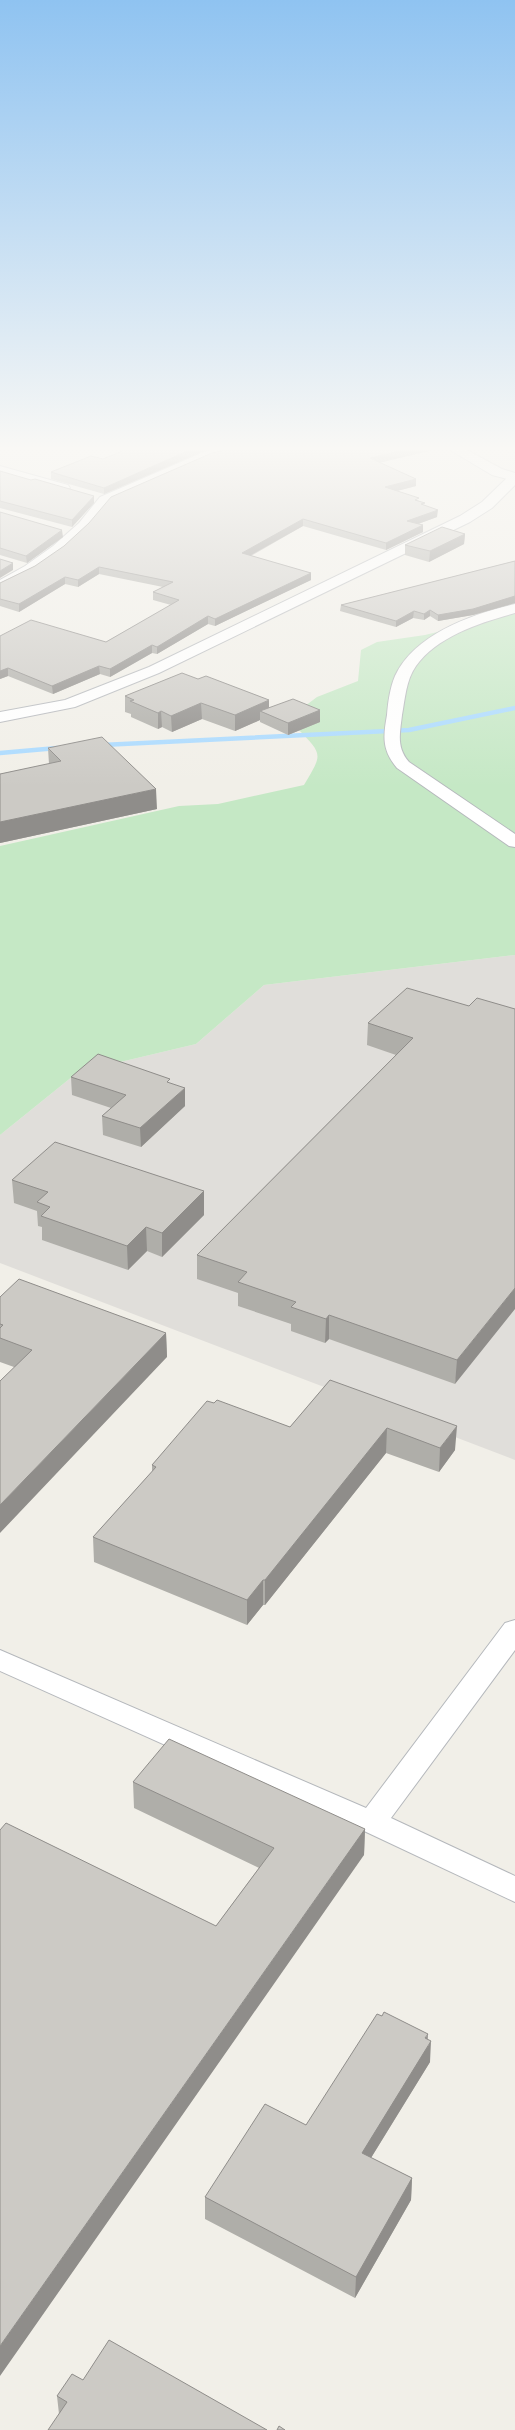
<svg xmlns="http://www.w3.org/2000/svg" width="515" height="2430" viewBox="0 0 515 2430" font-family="'IBM Plex Sans',sans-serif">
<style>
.industrial{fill:#e0deda}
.green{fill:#c5e8c5}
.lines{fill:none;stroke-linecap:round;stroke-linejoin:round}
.stream{stroke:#aadaff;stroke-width:4.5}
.minor-casing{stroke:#b5b8bc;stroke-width:2}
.tertiary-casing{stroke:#b5b8bc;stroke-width:2}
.minor{fill:#fff;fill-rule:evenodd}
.tertiary{fill:#fff;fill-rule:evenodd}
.wall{fill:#afaea9}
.shaded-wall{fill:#8f8d8a}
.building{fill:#cccac5;stroke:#8f8d8a}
</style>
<rect width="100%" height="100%" fill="#f1efe8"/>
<path class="industrial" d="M515 955V1460L0 1263V1135L78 1072 196 1044 264 985Z"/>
<path class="green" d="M515 613V955L264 985 196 1044 78 1072 0 1135V846L179 806 218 804 304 785C323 753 323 755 297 728L305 706 317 697 358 681 361 650 377 642 425 635Z"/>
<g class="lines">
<path class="stream" d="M102 745 409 730 515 708
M0 753 57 748"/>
<defs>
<path id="minor" d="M226 447H249L247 450 212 458 110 503 88 529 63 552 35 572 0 589V580L25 566 53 546 79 523 100 497 204 452Z
M445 447H461L502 469 515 473V481L492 475Z
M0 466 68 485 70 488 63 492 0 474Z
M515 604V613C482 622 437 636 416 666 406 680 405 699 402 715 400 733 396 747 409 762L515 834V847L509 846 397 768C382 750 383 737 387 715 388 702 390 688 395 676 415 633 473 614 515 604Z"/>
<path id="tertiary" d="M515 474V485L492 508 470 522 159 673 75 707 0 722V712L65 700 149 667 460 516 482 502 510 475Z
M515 1620V1650L391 1818 515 1876V1902L362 1830 317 1813 0 1671V1650L366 1808 505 1623Z"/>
</defs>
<use href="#minor" class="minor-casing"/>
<use href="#tertiary" class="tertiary-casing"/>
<use href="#minor" class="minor"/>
<use href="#tertiary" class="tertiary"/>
</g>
<path class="wall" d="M237 447H437V449L379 463 416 479V486L397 491 419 501 437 517 418 524 423 532 386 550 303 526 251 556 311 573V580L215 626 208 624 157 654 152 653 110 677 100 674 53 694 8 676 0 679V636L106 642 171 605 153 600V592L163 587 99 574 78 587 65 584 19 612 0 606V583L35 566Z
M204 451 104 494 51 479V472L103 459Z
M0 471 94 503 72 527 0 508Z
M0 512 63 537 27 563 0 555Z
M465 534 464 544 429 562 405 555V545Z
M515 561V603L473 615 438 621 430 616 424 620 413 618 396 627 340 611 341 605Z
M125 696 269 707 320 722 288 735 260 722V720L235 731 202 719 172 732 162 727 158 729 131 717V714L125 712Z
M48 748 157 809 0 843V774L49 764Z
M469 1006 515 1009 455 1384 329 1339 325 1343 291 1331V1324L238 1306V1293L197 1279V1255L396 1055 367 1045 368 1023Z
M71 1077 170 1083 185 1106 141 1147 103 1135 102 1116 111 1108 72 1095Z
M12 1180 204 1191V1215L162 1257 147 1251 128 1270 42 1240V1227L38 1226 37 1211 14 1203Z
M0 1297 166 1333 167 1357 14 1367 0 1362Z
M330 1380 455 1450 439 1472 386 1453 265 1605H263L247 1625 94 1562 93 1537 152 1472V1465L214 1403 290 1427Z
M133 1782 365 1829 364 1855 216 1926 259 1868 134 1808Z
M427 2039 430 2062 371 2158 412 2178 411 2200 355 2298 205 2219V2197Z
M83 2380 267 2430 59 2414 57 2396Z"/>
<path class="shaded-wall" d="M196 447H219L204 451 104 494V488Z
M416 447H437V449L369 465 370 458Z
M416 479V486L385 494V487Z
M94 496V503L72 527V520Z
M438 510 437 517 407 528V521Z
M303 519V526L242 560V553Z
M423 525V532L386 550V543Z
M62 530 63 537 27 563 26 556Z
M465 534 464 544 429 562 430 551Z
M13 563V570L0 578V571Z
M99 567V574L78 587V580Z
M311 573V580L215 626V619Z
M65 577V584L19 612V604Z
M515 596V603L473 615 438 621V615Z
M430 610V616L424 620V614Z
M414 611 413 618 396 627V621Z
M208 616V624L157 654V647Z
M152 645V653L110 677V669Z
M99 666 100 674 53 694 52 686Z
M8 668V676L0 679V671Z
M269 700V715L260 711V720L235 731V715Z
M201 703 202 719 172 732 171 716Z
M320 710V722L288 735V723Z
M161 711 162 727 158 729V713Z
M156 789 157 809 0 843V822Z
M185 1088V1106L141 1147 140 1128Z
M204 1191V1215L162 1257V1233Z
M146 1227 147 1251 128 1270 127 1246Z
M515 1288V1309L455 1384 457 1360Z
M329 1315V1339L325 1343 326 1319Z
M166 1333 167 1357 0 1533V1505Z
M457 1426 455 1450 439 1472 440 1448Z
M387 1428 386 1453 265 1605V1580Z
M263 1580V1605L247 1625V1600Z
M365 1829 364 1855 0 2376V2346Z
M428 2034 427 2048 431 2041 430 2062 361 2174 362 2153Z
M412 2178 411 2200 355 2298 356 2277Z"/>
<path class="building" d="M132 447H196L104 488 51 472 91 456 103 459Z
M237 447H416L370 458 416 479 385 487 419 498 415 500 425 503 421 504 438 510 407 521 423 525 386 543 303 519 242 553 311 573 215 619 208 616 157 647 152 645 110 669 99 666 52 686 8 668 0 671V636L31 620 106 642 179 600 153 592 173 582 99 567 78 580 65 577 19 604 0 599V583L35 566 64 546 89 523 111 497 212 453Z
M0 471 31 480 35 479 94 496 72 520 0 501Z
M0 512 62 530 26 556 0 548Z
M442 527 465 534 430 551 405 545Z
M0 559 13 563 0 571Z
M515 561V596L473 609 438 615 430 610 424 614 414 611 396 621 341 605Z
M182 673 198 679 206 676 269 700 235 715 201 703 171 716 161 711 158 713 130 701 134 700 125 696Z
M293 699 320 710 288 723 260 711Z
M102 737 156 789 0 822V774L61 761 48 748Z
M407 988 469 1006 477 998 515 1009V1288L457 1360 329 1315 326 1319 291 1307 296 1302 238 1282 247 1272 197 1255 413 1038 368 1023Z
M98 1054 170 1079 167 1082 185 1088 140 1128 102 1116 126 1095 71 1077Z
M55 1142 204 1191 162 1233 146 1227 127 1246 41 1216 50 1207 37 1202 48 1192 12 1180Z
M19 1279 166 1333 0 1505V1381L32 1350 0 1338V1328L3 1325 0 1324V1297Z
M330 1380 457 1426 440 1448 387 1428 265 1580H263L247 1600 93 1537 156 1467 152 1465 207 1401 214 1403 217 1400 290 1427Z
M169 1739 365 1829 0 2346V1830L6 1823 216 1926 274 1848 133 1782Z
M384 2012 428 2034 425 2038 431 2041 362 2153 412 2178 356 2277 205 2197 265 2104 306 2125 377 2014 382 2016Z
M109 2340 267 2430H48L67 2402 57 2396 72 2374 83 2380Z
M279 2426 285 2430H277Z"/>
<linearGradient id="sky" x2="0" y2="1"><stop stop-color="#8fc3f1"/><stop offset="0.57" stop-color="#f9f8f5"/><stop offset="1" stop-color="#f9f8f5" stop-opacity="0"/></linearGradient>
<rect width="515" height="787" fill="url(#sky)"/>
</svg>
